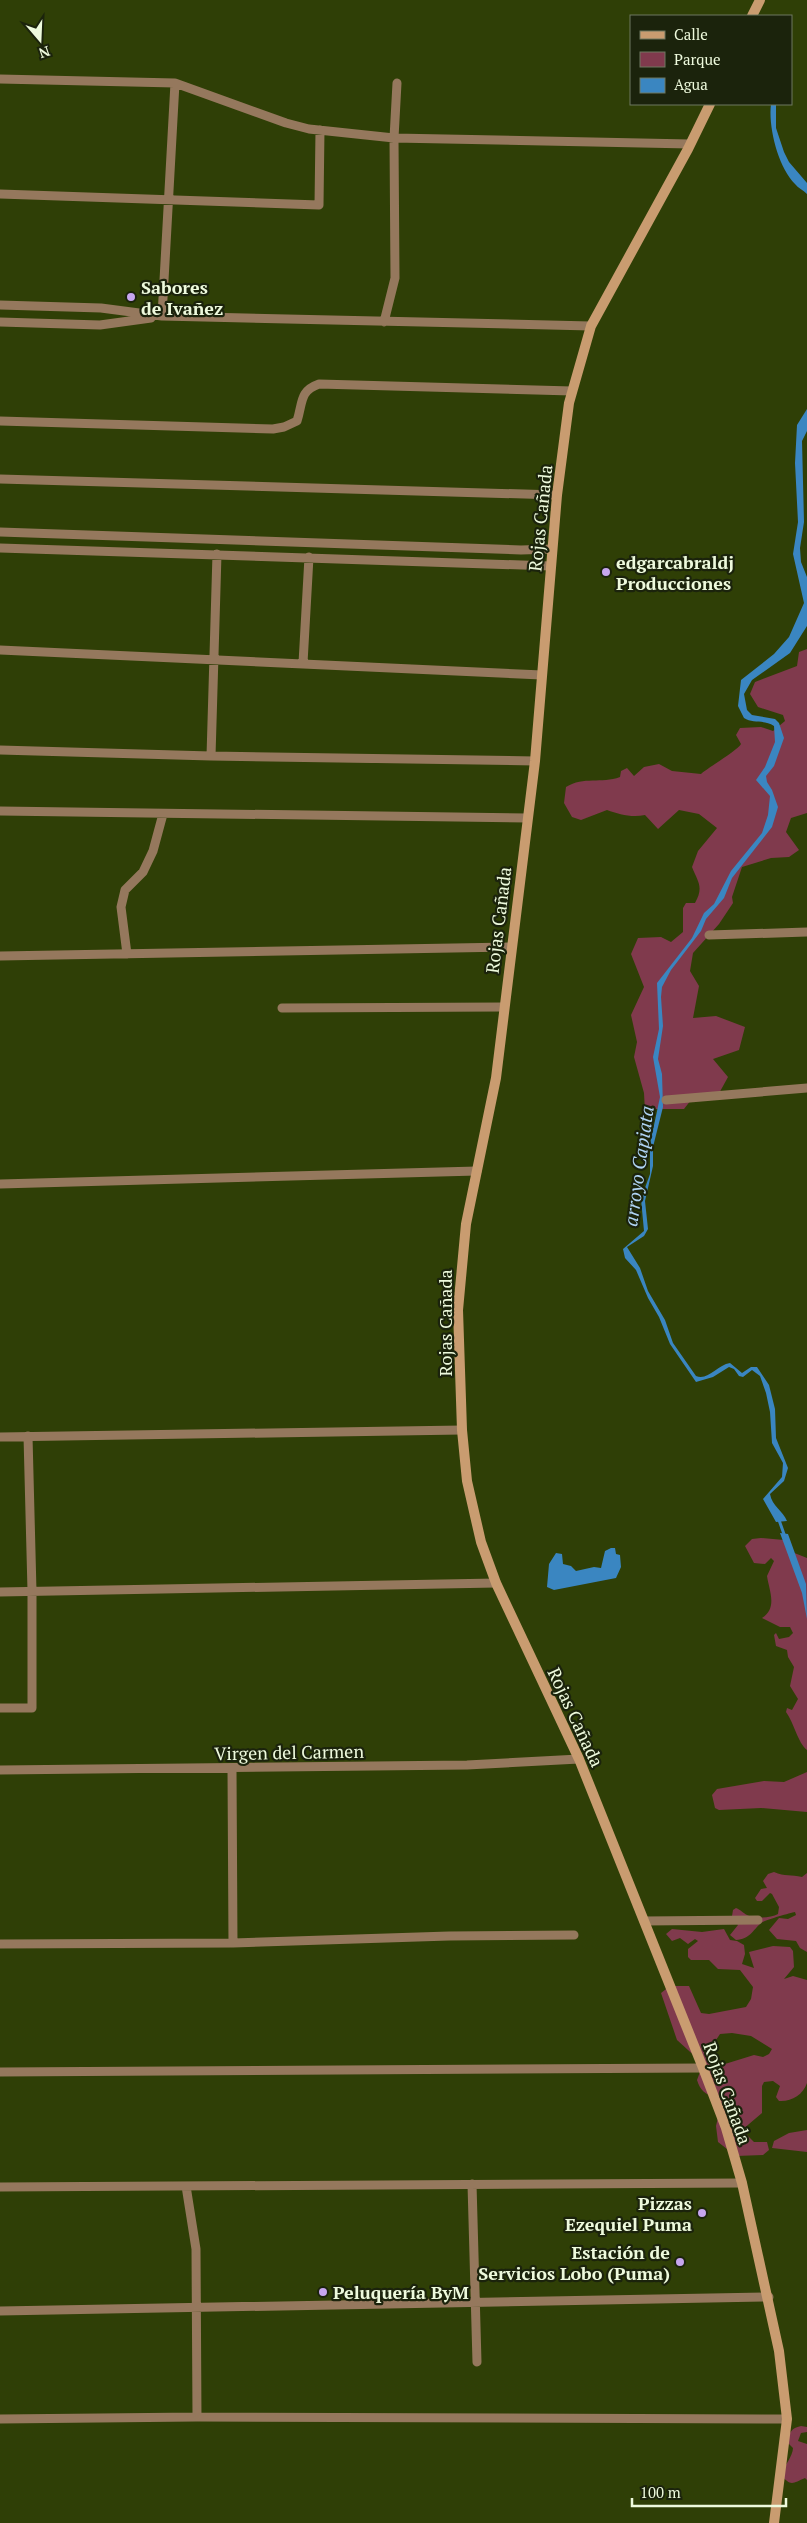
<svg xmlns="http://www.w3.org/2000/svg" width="807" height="2523" viewBox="0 0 807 2523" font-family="'PT Serif',serif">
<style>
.green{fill:#803a4d;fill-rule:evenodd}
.water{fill:#3a86c1}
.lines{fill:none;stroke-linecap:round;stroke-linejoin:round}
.stream{stroke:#3a86c1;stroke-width:3}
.minor{stroke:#95785d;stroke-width:9}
.secondary{stroke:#c99c70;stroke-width:10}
.poi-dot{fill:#c7a6ef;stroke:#1b230c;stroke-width:2}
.labels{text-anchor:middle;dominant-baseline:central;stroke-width:4.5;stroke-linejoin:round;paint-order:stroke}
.poi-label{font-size:18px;font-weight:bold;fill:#eefadd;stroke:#1b230c;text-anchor:start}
.street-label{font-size:18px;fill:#eefadd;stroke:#1b230c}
.water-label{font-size:19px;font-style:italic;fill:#afd3f3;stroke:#1b230c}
</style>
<rect width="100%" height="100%" fill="#2f3f06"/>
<path class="green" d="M807 649V813L791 818 786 832 799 850 789 857 771 858 742 867 732 897 733 903 719 924 693 953 690 971 699 986 693 1018 716 1016 745 1027 739 1050 713 1059 728 1077 717 1097 691 1100 684 1109H656L645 1112 644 1093 634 1057 637 1042 631 1015 644 987 631 954 638 938 661 937 671 942 683 932V908L686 903H695C704 887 698 882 692 867L698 851 717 828 699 814 679 810 658 829 645 815C631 818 619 814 607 810L581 820 572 817 564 803 566 787C584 776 601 784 620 777L621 771 627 768 634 776 644 767 659 764 672 771 701 774C709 767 738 750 741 744L736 735 740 728 761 727 773 731 785 721 783 715 758 707 750 694 755 682 797 666 799 652Z
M761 1538 784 1540 792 1552 807 1558V1750C798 1743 794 1723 786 1712L787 1708 792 1710 798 1699 790 1686 794 1667 788 1657 787 1650 776 1646 774 1635 776 1633 779 1639 789 1637 793 1633 790 1627H780L762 1618C778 1608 769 1590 767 1576L774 1561 771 1558 765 1564 754 1563 745 1546 752 1539Z
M807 1772V1812L761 1808 719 1810 715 1808 712 1795 717 1789 764 1781 784 1782Z
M774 1872C785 1877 791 1874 802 1877L807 1873V1952L800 1948 796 1941 777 1939 769 1930 779 1918 788 1919 796 1915 795 1912C790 1913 765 1920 761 1923 752 1931 750 1939 736 1940L730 1935 738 1925 732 1916 733 1910 736 1908C741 1910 743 1913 747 1915 755 1919 770 1918 778 1914L779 1907 772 1894 770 1893 762 1901H757L755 1898 761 1889 767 1888 763 1881 768 1874Z
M672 1929 702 1932 724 1929 730 1940 737 1941 744 1945 745 1954 742 1964 754 1968 749 1952 773 1946 790 1947 793 1951 794 1967 784 1979 793 1976 807 1980V2083C803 2095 791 2102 779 2101L776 2097 780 2086 773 2081 764 2082 762 2086V2113L742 2130 754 2142H767L769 2150 763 2155 736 2156 718 2142 716 2126 719 2113 714 2097C705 2094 700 2090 697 2080L700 2072 699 2060 677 2040 661 1993 670 1986H689L701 2013 709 2014 746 2007 751 1999 753 1987 740 1970 718 1969 709 1960H691L688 1957V1949L698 1941 695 1939 688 1944 680 1938 672 1941 666 1934ZM732 2033 751 2036 772 2049 769 2054 763 2057 754 2055 712 2068 715 2067C708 2053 711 2047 720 2034Z
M807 2130V2152L772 2148 774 2141 789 2133Z
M801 2426 807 2427V2432L801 2433 798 2441 807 2444V2480L805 2478C793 2483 791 2487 781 2475 784 2466 793 2456 793 2448L787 2442C789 2433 791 2428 801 2426Z"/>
<path class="water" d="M771 104H776V128L784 152 789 162 807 183V194C803 190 798 188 795 184 778 167 768 127 771 104Z
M807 409V431L802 441 804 522 800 548 801 562 807 577V626L790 653 752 680 744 694 747 710 752 715 775 719 779 723 784 738 774 766 766 776 767 782 772 790 778 807 772 827 732 878 724 898 706 919 701 931 671 970 662 987 661 997 663 1026 658 1059 662 1074 663 1107 653 1147V1166L645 1201 648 1229 644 1236 627 1247 640 1268 648 1291 665 1320 673 1343 696 1376C708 1381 717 1365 730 1363L742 1373 751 1367H757L769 1385 775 1409 776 1438 788 1468 784 1481 770 1494C772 1506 783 1511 787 1521L776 1522 763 1499 782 1477 783 1463 772 1443 770 1412 766 1393 760 1376 752 1370 743 1377 739 1376 734 1369 729 1367 713 1377 696 1382 670 1344 659 1317 648 1298 636 1270 625 1258 623 1249 644 1231 641 1199 650 1174V1144L660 1097 653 1057 659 1029 657 983 692 938 704 913 714 904 731 871 762 833 768 815 770 796 756 780 765 767 775 742 774 726C764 719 753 724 744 718L738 706 741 680 774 654 789 637 804 603 793 554 798 522 795 463 797 425Z
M780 1533 788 1534 806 1584 807 1619 802 1593Z
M611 1548H615L616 1554 620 1555 621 1567 616 1578 554 1590 547 1587 549 1564 556 1553 562 1554 563 1564 571 1566 576 1571 594 1567 601 1568 605 1551Z"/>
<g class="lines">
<path class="stream" d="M779 1520 785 1537"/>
<path class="minor" d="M0 79 175 83 286 123 309 129 394 138 690 144
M0 194 319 205 320 130
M0 305 101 308 162 316 591 326
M162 316 175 83
M0 322 100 325 151 318
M384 322 395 278 394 138 397 83
M0 421 273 429 284 427 297 421C303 403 299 391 319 384L572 391
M0 479 557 495
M0 532 521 550 552 549
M0 548 551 566
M0 650 542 675
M303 663 309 557
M0 750 211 756 535 761
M211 756 217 554
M0 811 527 818
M709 935 807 932
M127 954 121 907 125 890 143 872 153 851 163 814
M0 956 510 947
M282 1008 504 1007
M666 1100 807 1088
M0 1184 477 1171
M0 1437 462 1430
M0 1592 496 1583
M0 1708H32V1591L28 1436
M232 1769 233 1943
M0 1770 467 1765 579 1759
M644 1921 758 1920
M0 1944 233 1943 449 1936 574 1935
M0 2072 703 2068
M472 2184 477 2362
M186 2186 196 2249 197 2417
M0 2187 742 2183
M0 2311 769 2297
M0 2419 197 2417 787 2419"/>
<path class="secondary" d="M752 16 760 0
M710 104 688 149 591 326 569 403 557 495 535 761 496 1078 466 1224 458 1310 462 1430 467 1481 481 1542 496 1583 579 1759 703 2068 726 2128 742 2183 779 2351 787 2419 774 2523"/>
</g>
<g class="poi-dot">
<circle cx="131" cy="297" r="5"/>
<circle cx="606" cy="572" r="5"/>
<circle cx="702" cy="2213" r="5"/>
<circle cx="680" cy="2262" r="5"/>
<circle cx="323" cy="2292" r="5"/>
</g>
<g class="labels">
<g class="poi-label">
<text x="141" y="287">Sabores<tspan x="141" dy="21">de Ivañez</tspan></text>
<text x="616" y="562">edgarcabraldj<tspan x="616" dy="21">Producciones</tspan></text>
<text x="692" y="2203" text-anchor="end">Pizzas<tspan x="692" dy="21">Ezequiel Puma</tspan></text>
<text x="670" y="2252" text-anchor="end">Estación de<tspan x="670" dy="21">Servicios Lobo (Puma)</tspan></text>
<text x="333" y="2292">Peluquería ByM</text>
</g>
<g class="street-label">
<text transform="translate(540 518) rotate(-84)">Rojas Cañada</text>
<text transform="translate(498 920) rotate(-83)">Rojas Cañada</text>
<text transform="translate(445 1323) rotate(-90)">Rojas Cañada</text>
<text transform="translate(576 1717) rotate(65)">Rojas Cañada</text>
<text transform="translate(289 1752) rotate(-1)">Virgen del Carmen</text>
<text transform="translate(728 2093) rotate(70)">Rojas Cañada</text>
</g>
<g class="water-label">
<text transform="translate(638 1166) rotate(-82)">arroyo Capiata</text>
</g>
</g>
<rect x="630" y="15" width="162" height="90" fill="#1b230c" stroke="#6f7960"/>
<rect x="640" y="31" width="25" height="8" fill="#c99c70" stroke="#6f7960"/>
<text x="674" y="40" font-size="15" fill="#eefadd">Calle</text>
<rect x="640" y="52" width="25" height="15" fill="#803a4d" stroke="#6f7960"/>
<text x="674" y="65" font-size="15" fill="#eefadd">Parque</text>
<rect x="640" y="78" width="25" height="15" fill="#3a86c1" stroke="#6f7960"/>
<text x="674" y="90" font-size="15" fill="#eefadd">Agua</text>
<g transform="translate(40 40) rotate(161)" stroke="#1b230c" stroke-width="4" paint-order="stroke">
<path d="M0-4L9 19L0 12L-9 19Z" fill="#eefadd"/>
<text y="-8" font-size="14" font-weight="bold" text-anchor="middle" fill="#eefadd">N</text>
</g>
<path d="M632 2498v8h154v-8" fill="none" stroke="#eefadd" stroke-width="2.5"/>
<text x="640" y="2498" font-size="15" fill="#eefadd" stroke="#1b230c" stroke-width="4" paint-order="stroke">100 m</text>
</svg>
